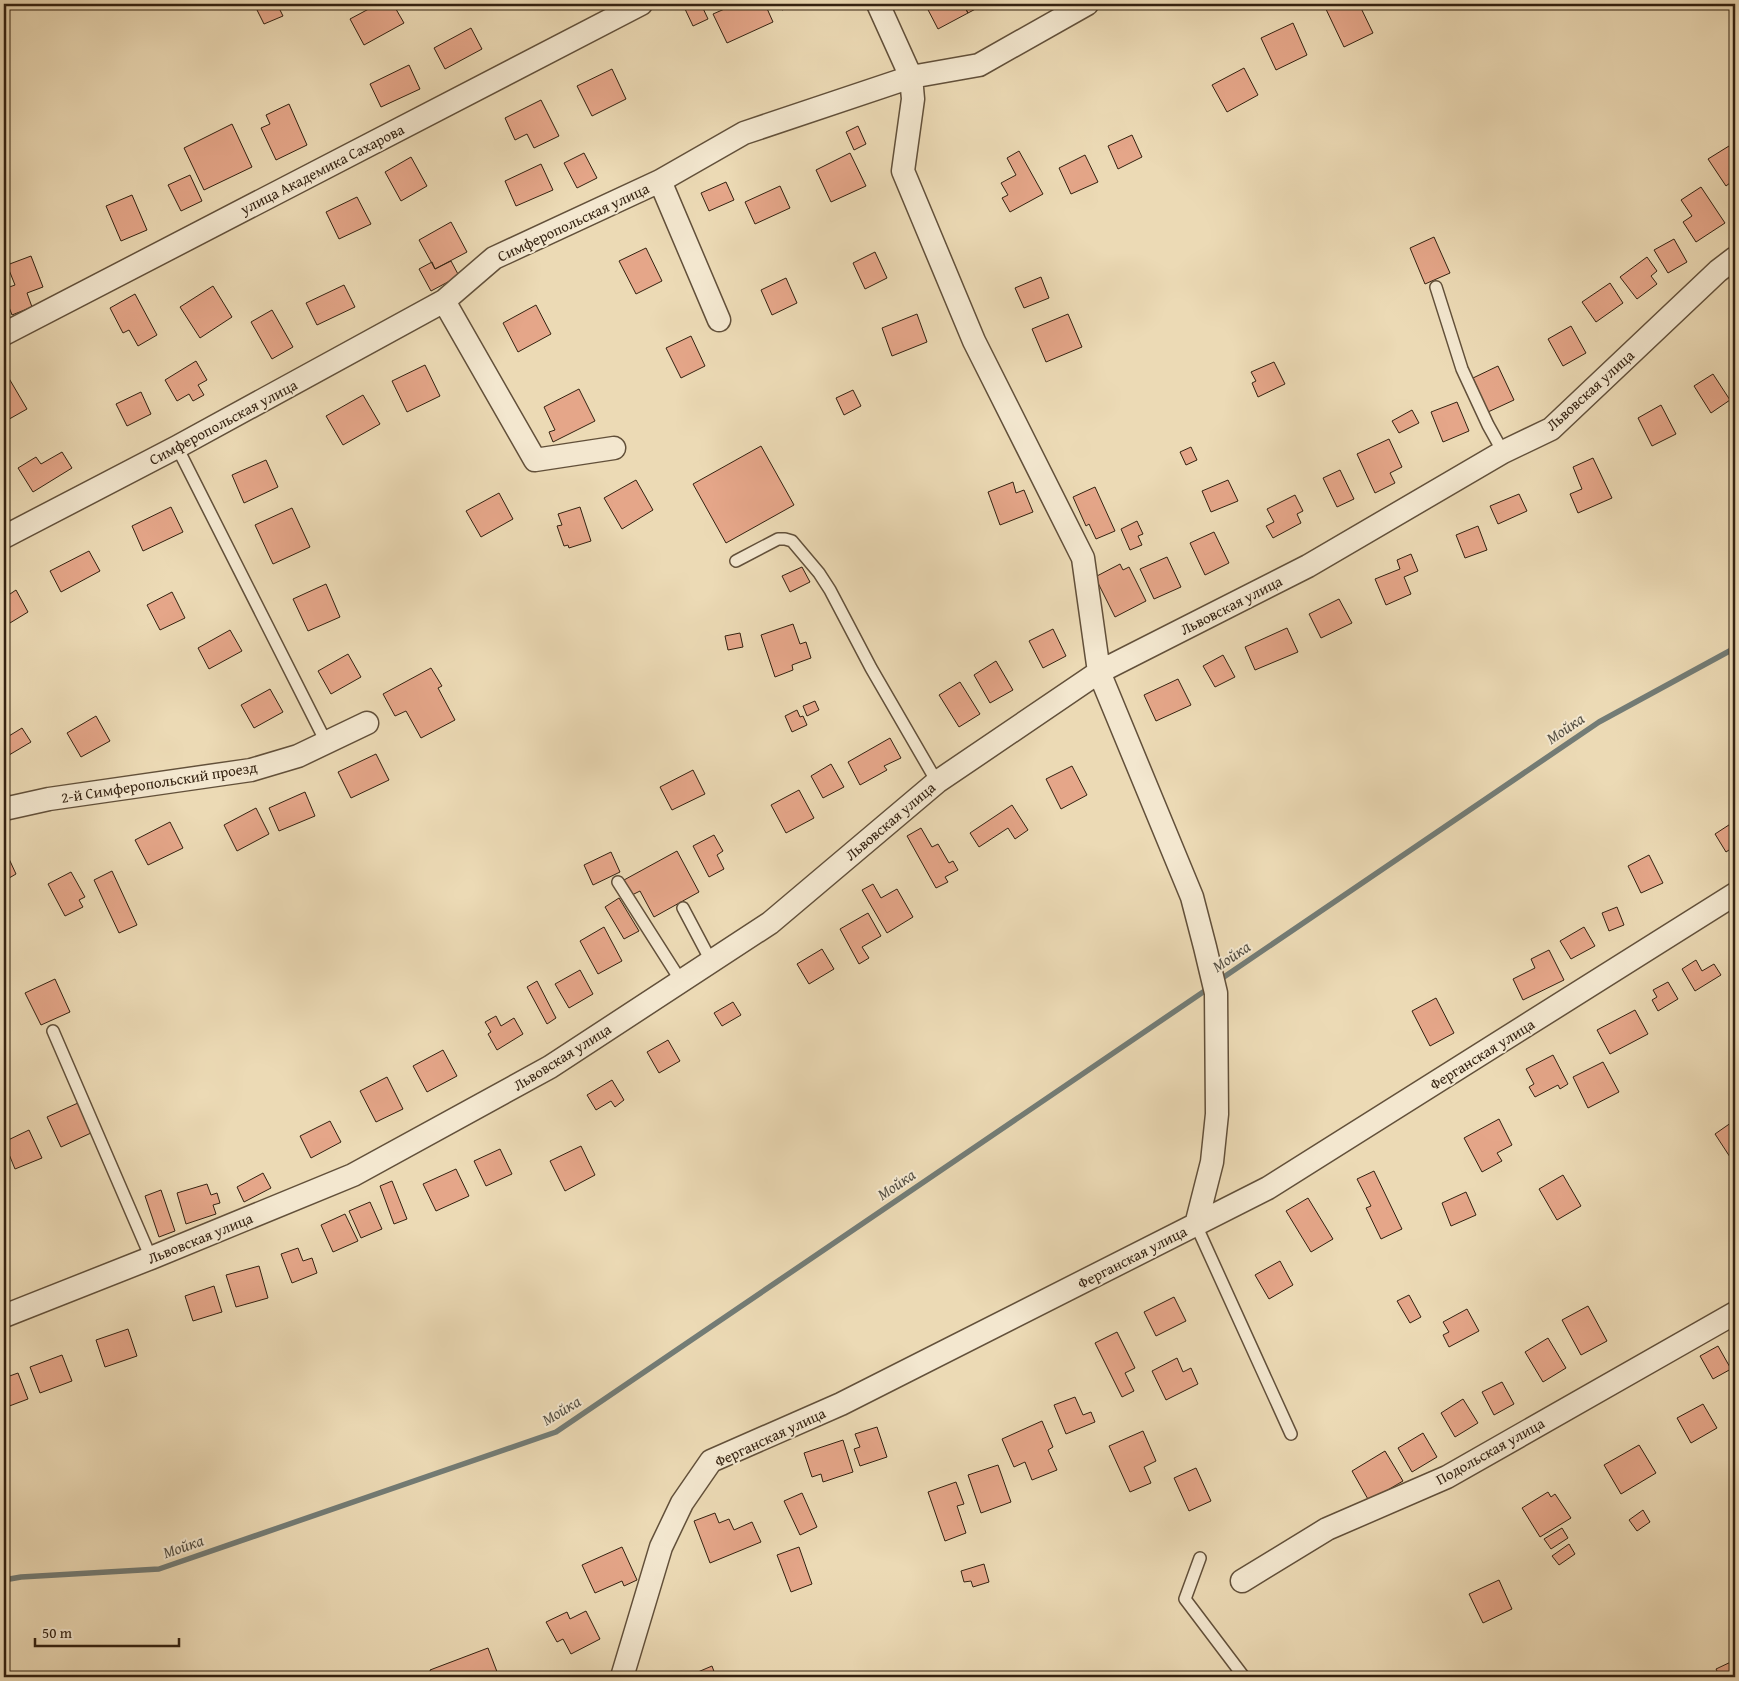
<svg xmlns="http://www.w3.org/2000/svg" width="1739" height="1681" viewBox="0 0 1739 1681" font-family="'Gentium Book Plus',serif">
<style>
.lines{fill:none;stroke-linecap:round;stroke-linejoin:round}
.stream{stroke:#737c76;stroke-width:5.5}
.building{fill:#e5a689;stroke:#342211}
.lane-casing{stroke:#62503a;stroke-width:14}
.street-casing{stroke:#62503a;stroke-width:25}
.lane{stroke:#f3e7cf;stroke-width:11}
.street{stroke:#f3e7cf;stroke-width:22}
.labels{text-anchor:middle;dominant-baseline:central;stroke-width:4;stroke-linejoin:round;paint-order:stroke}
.street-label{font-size:15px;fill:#342211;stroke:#f3e7cf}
.water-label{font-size:16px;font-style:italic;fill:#544f43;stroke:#f3e7cf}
</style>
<rect width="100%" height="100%" fill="#ecdab5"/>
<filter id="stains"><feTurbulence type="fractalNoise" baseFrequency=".004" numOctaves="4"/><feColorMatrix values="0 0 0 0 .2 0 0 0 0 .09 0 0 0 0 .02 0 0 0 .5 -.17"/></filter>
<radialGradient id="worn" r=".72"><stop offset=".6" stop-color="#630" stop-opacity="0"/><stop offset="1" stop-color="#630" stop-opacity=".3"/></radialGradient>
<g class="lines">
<path class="stream" d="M1218 981 1599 722 1735 648
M4 1580 21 1577 159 1569 556 1432 1209 988"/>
</g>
<path class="building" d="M254 4H277L283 16 264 24Z
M378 4H393L404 23 364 45 350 19Z
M696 4H701L708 19 693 26 685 9Z
M736 4H765L773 22 727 43 713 14Z
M779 4H796L782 10Z
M925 4H963L968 13 938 29Z
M963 4H985L968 13Z
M1328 4H1359L1373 33 1344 47 1324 5Z
M1293 23 1307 55 1276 70 1261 38Z
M471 28 482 49 445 69 434 48Z
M409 65 420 89 381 107 370 84Z
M1244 68 1258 95 1227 112 1212 85Z
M612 69 626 99 592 116 577 86Z
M541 100 559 136 534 148 527 134 515 140 505 118Z
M289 104 307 145 276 160 261 128 270 124 266 115Z
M232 124 252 167 204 190 184 148Z
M858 126 866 144 854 150 846 132Z
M1132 135 1142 157 1118 169 1108 146Z
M1729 146 1735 156V179L1726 186 1708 159Z
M1019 151 1043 194 1010 212 1002 198 1008 195 1001 183 1016 175 1007 158Z
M584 153 597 178 577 188 564 163Z
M850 153 866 186 831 202 816 170Z
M1085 155 1098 182 1071 194 1059 168Z
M411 157 427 186 401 201 385 172Z
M541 164 553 190 516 206 505 181Z
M190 175 202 201 181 211 168 185Z
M726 182 734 200 709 211 701 193Z
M780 186 790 208 755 224 745 202Z
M1701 187 1725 223 1696 242 1683 222 1692 216 1681 200Z
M132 195 147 230 121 241 106 206Z
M357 197 371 224 339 239 326 212Z
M451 222 467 252 435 269 419 240Z
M1434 237 1450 273 1425 284 1410 248Z
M1674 239 1687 262 1668 273 1654 250Z
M646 248 662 281 636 294 619 261Z
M875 252 887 278 865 289 853 263Z
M31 256 43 287 27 293 32 307 12 315 4 294V289L15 285 7 265Z
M1647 257 1657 271 1651 276 1657 284 1637 299 1620 277Z
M451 261 459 276 431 291 419 269 432 262 435 269Z
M1041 277 1049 298 1024 308 1015 288Z
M786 278 797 303 772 315 761 290Z
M1610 283 1623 303 1596 322 1582 302Z
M344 285 355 307 317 325 306 303Z
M213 286 232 317 200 338 180 307Z
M135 294 157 335 138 346 129 330 123 333 110 308Z
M536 305 551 334 518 352 503 323Z
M272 310 293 347 272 359 251 322Z
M917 314 927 342 892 356 882 328Z
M1068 314 1082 347 1046 362 1032 329Z
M1571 326 1586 353 1563 366 1548 339Z
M691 336 705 366 681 378 666 348Z
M196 361 207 380 198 385 204 395 193 401 189 394 177 401 165 380Z
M1274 362 1285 384 1258 397 1252 383 1256 381 1251 372Z
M425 365 440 396 407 412 392 381Z
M1498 366 1514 400 1488 412 1473 378Z
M1713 374 1730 400 1711 413 1694 386Z
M7 375 27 409 4 422V377Z
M579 389 595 421 553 442 549 432 555 430 544 407Z
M853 390 861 406 844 415 836 398Z
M141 392 151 414 127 426 116 404Z
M363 395 380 424 343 445 326 416Z
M1457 402 1469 431 1443 442 1431 412Z
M1661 405 1676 434 1652 446 1638 418Z
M1412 410 1419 423 1399 433 1392 421Z
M1389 439 1402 467 1390 473 1395 483 1375 493 1357 454Z
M761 446 794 505 726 543 693 484Z
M1191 447 1197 460 1186 465 1180 452Z
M62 452 72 468 33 492 18 468 36 457 41 464Z
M1593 458 1612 498 1578 513 1570 494 1582 489 1573 467Z
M266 460 278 487 244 503 232 475Z
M1340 470 1354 499 1337 507 1323 478Z
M636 480 653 510 622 529 604 498Z
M1228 480 1238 501 1211 512 1202 491Z
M1013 482 1016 493 1024 490 1033 512 1000 525 988 492Z
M1095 487 1115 531 1096 539 1089 524 1086 526 1073 497Z
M499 493 513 519 481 537 466 511Z
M1519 494 1527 511 1498 524 1490 506Z
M1295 495 1303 511 1297 514 1301 523 1273 538 1266 526 1274 522 1267 509Z
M171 507 183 532 143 551 132 526Z
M580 507 591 541 569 548 568 545 564 546 557 526 562 525 558 514Z
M292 508 310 547 273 564 255 525Z
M1137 521 1143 534 1138 536 1142 545 1130 550 1121 529Z
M1478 526 1487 550 1465 558 1456 535Z
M1214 532 1229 563 1205 575 1190 543Z
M89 551 100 571 61 592 50 571Z
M1411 554 1418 571 1404 577 1411 594 1386 605 1375 579 1400 569 1397 560Z
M1167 557 1181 587 1154 599 1140 569Z
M1120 564 1123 570 1129 567 1146 601 1115 617 1095 577Z
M802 567 810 582 790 592 782 576Z
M326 584 340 617 308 631 293 599Z
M16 590 28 612 5 626 4 623V598Z
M172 592 185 618 160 630 147 605Z
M1339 599 1352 623 1321 638 1309 614Z
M793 624 800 644 806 642 811 658 792 665 793 670 775 677 761 635Z
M1287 628 1298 652 1255 670 1245 647Z
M1053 629 1066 656 1043 668 1029 641Z
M230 630 242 651 209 669 198 648Z
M740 633 743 647 728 650 725 636Z
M348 654 361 677 331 694 318 671Z
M1223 655 1235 677 1215 687 1203 666Z
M996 661 1013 690 990 703 974 675Z
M431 668 442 686 438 688 455 720 421 738 406 711 395 716 383 694Z
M1178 679 1191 705 1156 721 1144 695Z
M960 682 980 714 959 727 939 695Z
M270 689 283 712 254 728 241 705Z
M815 701 819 710 807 716 803 706Z
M797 710 800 717 803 716 807 725 792 732 785 716Z
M96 716 110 741 81 757 67 733Z
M22 728 31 742 4 758V739Z
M890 738 901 758 884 766 887 770 860 785 848 762Z
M376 754 389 780 351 798 338 772Z
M831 764 844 787 823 798 811 776Z
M1072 766 1087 795 1061 809 1046 779Z
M693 770 705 794 672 810 660 787Z
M799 790 814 818 786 833 771 805Z
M305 792 315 816 279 831 269 808Z
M1012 805 1028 830 1015 839 1008 828 979 847 970 833Z
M256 808 269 834 237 851 224 825Z
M1735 821V846L1726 852 1715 834Z
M170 822 183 848 148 865 135 840Z
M921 828 932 847 938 844 949 863 953 861 958 870 945 877 948 882 936 888 907 836Z
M714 835 723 851 717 855 724 869 709 877 693 846Z
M4 848 16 874 4 881Z
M677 851 699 892 654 917 640 891 632 895 624 880Z
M611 852 620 872 593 885 584 865Z
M1649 855 1663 883 1641 893 1628 866Z
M112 871 137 925 119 933 94 880Z
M71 872 85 897 79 900 83 907 65 916 48 884Z
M873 884 881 898 897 889 913 917 887 933 862 890Z
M619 898 639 931 624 939 605 907Z
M1617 907 1624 925 1609 931 1602 913Z
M868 913 881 936 862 947 869 958 859 964 840 929Z
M604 927 622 961 598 974 580 941Z
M1584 927 1595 946 1571 959 1560 941Z
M822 949 834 969 809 984 797 964Z
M1549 950 1564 980 1523 1000 1513 979 1535 968 1531 959Z
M1696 960 1702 971 1714 964 1721 975 1695 991 1682 969Z
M580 970 593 994 569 1008 555 984Z
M55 979 70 1012 41 1025 25 993Z
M537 981 556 1018 547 1024 527 987Z
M1668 982 1678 999 1658 1011 1652 1000 1657 997 1653 990Z
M1436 998 1454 1033 1430 1046 1412 1011Z
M733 1002 741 1015 722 1026 714 1013Z
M1635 1010 1648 1034 1610 1054 1597 1030Z
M496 1016 501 1026 514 1018 523 1034 497 1050 488 1034 491 1032 485 1022Z
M668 1040 680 1061 659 1073 647 1052Z
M443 1050 457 1076 427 1092 413 1066Z
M1553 1055 1568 1084 1560 1089 1558 1085 1535 1097 1529 1087 1534 1084 1526 1069Z
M1603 1062 1619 1092 1588 1108 1573 1077Z
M387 1077 403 1109 376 1122 360 1091Z
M612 1080 624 1100 615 1107 611 1101 596 1110 587 1095Z
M78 1103 91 1133 61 1147 47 1117Z
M1499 1119 1512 1145 1497 1153 1502 1161 1482 1172 1464 1138Z
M1735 1120V1154L1730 1157 1715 1134Z
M330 1121 341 1142 311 1158 300 1136Z
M29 1130 42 1158 15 1169 4 1142Z
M581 1146 595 1175 565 1191 550 1161Z
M500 1149 512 1174 486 1186 474 1161Z
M456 1169 469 1196 436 1211 423 1184Z
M1374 1171 1402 1229 1381 1239 1366 1208 1371 1206 1357 1179Z
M263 1173 271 1188 244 1202 237 1187Z
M1563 1175 1581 1206 1557 1220 1539 1189Z
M392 1181 407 1219 394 1224 380 1186Z
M207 1184 211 1195 217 1193 220 1203 213 1205 216 1214 186 1224 177 1193Z
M161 1190 175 1231 159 1237 145 1196Z
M1466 1192 1476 1215 1451 1226 1442 1203Z
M1308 1198 1333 1239 1311 1252 1286 1211Z
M370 1202 382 1229 361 1238 349 1211Z
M345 1214 358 1241 333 1252 321 1225Z
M298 1248 303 1261 312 1258 317 1273 292 1283 281 1254Z
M1280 1261 1293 1285 1269 1299 1255 1275Z
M259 1266 268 1298 236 1307 226 1275Z
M214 1286 222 1312 193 1321 185 1296Z
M1409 1295 1421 1317 1410 1323 1397 1301Z
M1174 1297 1186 1321 1156 1336 1144 1312Z
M1588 1306 1607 1341 1581 1355 1562 1320Z
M1467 1309 1479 1331 1449 1347 1443 1335 1449 1332 1443 1322Z
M128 1329 137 1356 105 1367 96 1340Z
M1117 1332 1135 1368 1125 1373 1134 1391 1122 1397 1095 1343Z
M1548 1338 1566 1368 1543 1382 1525 1352Z
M1718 1346 1731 1369 1713 1379 1700 1356Z
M62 1355 72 1381 40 1393 30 1367Z
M1177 1358 1183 1372 1191 1368 1198 1384 1166 1400 1152 1371Z
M18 1373 28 1399 4 1408V1378Z
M1502 1382 1514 1404 1494 1415 1482 1392Z
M1075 1397 1083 1415 1091 1412 1095 1422 1066 1434 1054 1405Z
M1463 1399 1478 1423 1455 1437 1441 1413Z
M1703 1404 1717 1428 1691 1443 1677 1418Z
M1042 1421 1053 1447 1048 1450 1057 1470 1032 1480 1025 1462 1014 1467 1002 1439Z
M877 1427 887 1457 860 1466 854 1449 860 1447 855 1434Z
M1143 1431 1156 1461 1144 1467 1151 1483 1130 1492 1109 1446Z
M1423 1433 1437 1457 1412 1472 1398 1448Z
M843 1440 853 1472 823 1482 821 1474 812 1477 804 1453Z
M1639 1445 1656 1473 1621 1494 1604 1465Z
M1385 1451 1403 1481 1369 1501 1352 1471Z
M998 1465 1011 1502 981 1513 968 1475Z
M1196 1468 1211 1501 1189 1511 1174 1478Z
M956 1482 964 1504 957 1506 966 1533 945 1541 928 1492Z
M1548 1492 1551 1497 1555 1494 1571 1518 1540 1537 1522 1508Z
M802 1493 817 1527 800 1535 784 1501Z
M1643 1510 1650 1522 1637 1531 1629 1520Z
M715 1513 719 1523 729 1519 734 1530 752 1522 761 1542 710 1563 694 1521Z
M1562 1528 1568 1538 1551 1549 1544 1539Z
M1569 1544 1575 1554 1559 1565 1552 1556Z
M622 1547 637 1580 624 1586 622 1581 595 1593 582 1565Z
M799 1547 812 1584 791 1592 777 1555Z
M984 1564 989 1582 973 1587 971 1581 964 1582 961 1571Z
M1499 1580 1512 1609 1483 1623 1469 1594Z
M586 1611 600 1639 571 1654 563 1639 557 1642 546 1622 567 1612 570 1619Z
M488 1648 499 1677H432L430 1670Z
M1735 1660V1677H1720L1716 1669Z
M712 1666 716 1677H686Z"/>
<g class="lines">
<defs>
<path id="lane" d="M1436 287 1462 369 1488 425 1503 452
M177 447 326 742
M736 561 778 539H785L792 541 819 573 830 590 871 668 937 782
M618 882 681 981
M683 908 711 961
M53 1031 151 1258
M1196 1225 1291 1434
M1200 1558 1185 1599 1244 1677"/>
<path id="street" d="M878 4 911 77 913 99 903 171 974 341 1083 558 1099 672 1192 897 1205 947 1216 993 1217 1114 1212 1162 1196 1225
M660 181 719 320
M444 301 535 460 614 448
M4 334 641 4
M4 537 177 447 444 301 494 258 660 181 744 133 911 77 979 65 1087 4
M4 809 49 799 251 770 298 756 367 723
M4 1316 151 1258 353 1175 550 1067 770 923 937 782 1099 672 1308 566 1503 452 1551 429 1718 271 1735 258
M1242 1581 1327 1529 1447 1477 1735 1313
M622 1677 661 1547 682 1503 711 1461 841 1404 1268 1188 1735 894"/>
</defs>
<use href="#lane" class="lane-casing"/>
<use href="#street" class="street-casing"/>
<use href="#lane" class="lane"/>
<use href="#street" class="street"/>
</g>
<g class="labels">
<g class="street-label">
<text transform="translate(322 169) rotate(-27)">улица Академика Сахарова</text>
<text transform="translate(573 222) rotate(-25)">Симферопольская улица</text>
<text transform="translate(1590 390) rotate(-42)">Львовская улица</text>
<text transform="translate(223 422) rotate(-28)">Симферопольская улица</text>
<text transform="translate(1231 605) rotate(-27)">Львовская улица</text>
<text transform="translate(159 782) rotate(-9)">2-й Симферопольский проезд</text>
<text transform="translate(890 821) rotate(-40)">Львовская улица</text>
<text transform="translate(1482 1054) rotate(-32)">Ферганская улица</text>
<text transform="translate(562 1057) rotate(-32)">Львовская улица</text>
<text transform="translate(200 1238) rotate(-22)">Львовская улица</text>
<text transform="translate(1132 1257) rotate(-27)">Ферганская улица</text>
<text transform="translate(770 1437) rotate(-25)">Ферганская улица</text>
<text transform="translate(1490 1451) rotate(-29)">Подольская улица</text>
</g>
<g class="water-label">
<text transform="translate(1565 728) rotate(-34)">Мойка</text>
<text transform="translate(1231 956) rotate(-34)">Мойка</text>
<text transform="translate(896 1184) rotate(-34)">Мойка</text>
<text transform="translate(561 1410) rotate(-31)">Мойка</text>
<text transform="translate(183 1546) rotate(-19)">Мойка</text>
</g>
</g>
<rect width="1739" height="1681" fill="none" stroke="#ecdab5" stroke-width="20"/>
<rect x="5" y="5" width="1729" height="1671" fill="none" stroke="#342211" stroke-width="2.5"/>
<rect x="10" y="10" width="1719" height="1661" fill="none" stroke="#342211"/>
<path d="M35 1638v8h144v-8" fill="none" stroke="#342211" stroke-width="2.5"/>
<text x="42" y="1638" font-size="15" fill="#342211" stroke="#f3e7cf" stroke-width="4" paint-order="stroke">50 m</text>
<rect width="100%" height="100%" filter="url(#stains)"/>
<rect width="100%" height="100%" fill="url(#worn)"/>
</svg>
